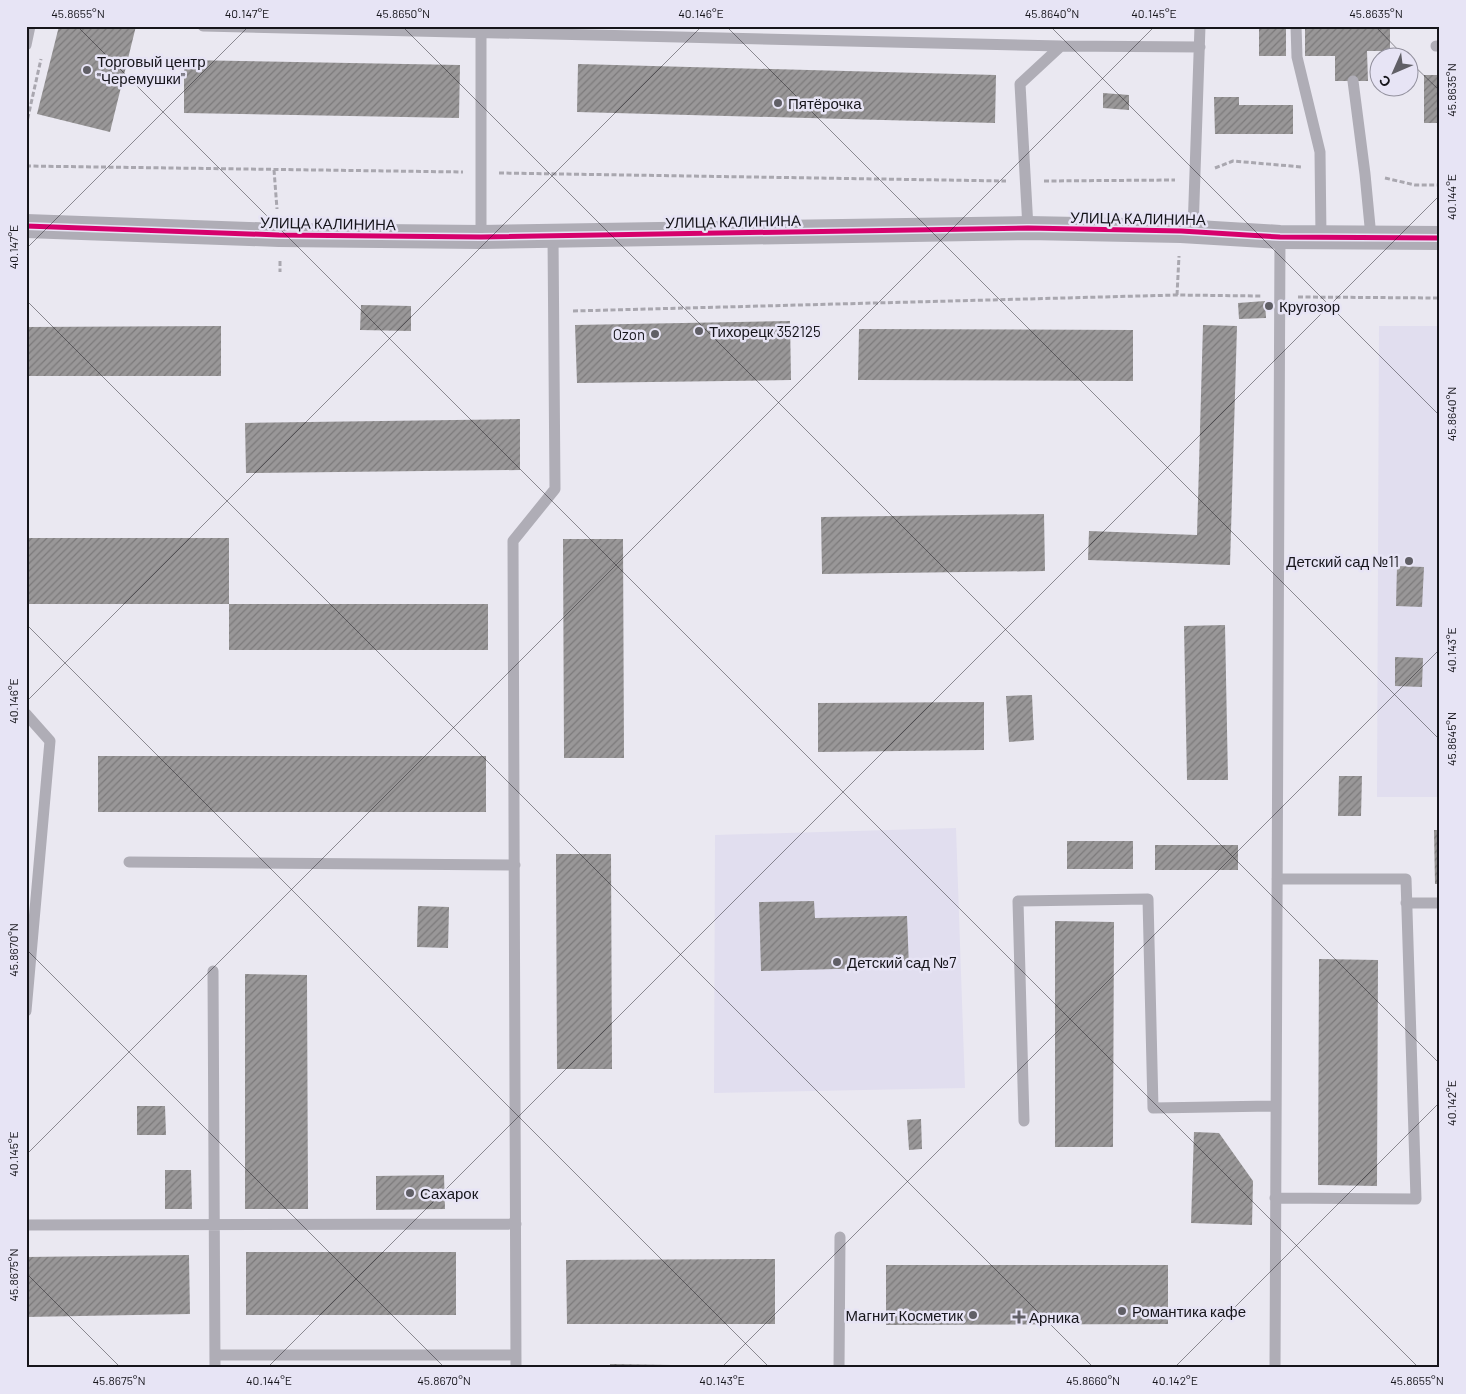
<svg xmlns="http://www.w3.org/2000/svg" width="1466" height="1394" viewBox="0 0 1466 1394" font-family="Barlow,sans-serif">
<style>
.built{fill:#e1deef}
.building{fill:url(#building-hatch)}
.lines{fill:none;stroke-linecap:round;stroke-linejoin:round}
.path{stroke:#a9a7af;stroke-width:3;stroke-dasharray:5 2.5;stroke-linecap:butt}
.service{stroke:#afadb6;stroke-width:11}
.minor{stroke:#afadb6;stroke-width:24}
.cycleway-casing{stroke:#e7e4f5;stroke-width:8}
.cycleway{stroke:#d6006c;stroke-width:5}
.ticks{fill:none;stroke:#16151b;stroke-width:1;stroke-opacity:0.45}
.poi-dot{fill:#605f66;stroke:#e7e4f5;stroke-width:2}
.labels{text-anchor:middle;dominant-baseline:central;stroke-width:5;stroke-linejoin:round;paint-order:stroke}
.poi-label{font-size:15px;fill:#16151b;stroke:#e7e4f5;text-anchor:start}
.street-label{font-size:15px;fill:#16151b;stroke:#e7e4f5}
.neatline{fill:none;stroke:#16151b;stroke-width:2}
.ticks-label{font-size:12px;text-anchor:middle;fill:#16151b}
</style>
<defs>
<pattern id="building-hatch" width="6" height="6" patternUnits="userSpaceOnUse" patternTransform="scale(1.25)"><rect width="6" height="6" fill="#999798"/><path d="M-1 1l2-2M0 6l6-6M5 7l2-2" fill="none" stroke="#7c7a7b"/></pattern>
</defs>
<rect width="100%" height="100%" fill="#eae8f1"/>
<path class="built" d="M1379 326H1440V797H1377Z
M956 828 965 1088 714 1093 715 835Z"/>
<path class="building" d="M59 26H136L110 132 37 114Z
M1259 26H1286V56H1259Z
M1305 26H1390V51H1367L1368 81H1335V56H1305Z
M184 60 460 65 459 118 184 113Z
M578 64 996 75 995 123 577 112Z
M1424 75H1440V123H1424Z
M1103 93 1129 95V110L1103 108Z
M1214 97H1239V105H1293V134H1215Z
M1265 301 1266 318 1239 319 1238 303Z
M361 305 411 306V331L360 330Z
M790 321 791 380 577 383 575 325Z
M1203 325 1237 326 1230 565 1088 560 1089 531 1197 535Z
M221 326V376H26V327Z
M859 329 1133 330V381L858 380Z
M520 419V470L246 473 245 423Z
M1044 514 1045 571 822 574 821 517Z
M26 538H229V604H26Z
M563 539H623L624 758H564Z
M1397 566 1424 567 1422 607 1396 606Z
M229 604H488V650H229Z
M1225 625 1228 780H1187L1184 626Z
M1395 657 1423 658 1422 687 1395 686Z
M1032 695 1034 740 1009 742 1006 696Z
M984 702V750L818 752V703Z
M98 756H486V812H98Z
M1339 776H1362L1361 816H1338Z
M1434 830H1440V884H1435Z
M1067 841H1133V869H1067Z
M1155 845H1238V870H1155Z
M556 854H611L612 1069H557Z
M814 901 815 918 907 916 909 967 761 971 759 902Z
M418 906 449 907 448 948 417 947Z
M1055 921 1114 922 1113 1147H1055Z
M1319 959 1378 960 1377 1186 1318 1185Z
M245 974 307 975 308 1209H245Z
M137 1106H165L166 1135H137Z
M921 1119 922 1149 909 1150 907 1120Z
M1194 1132 1219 1133 1253 1181 1252 1225 1191 1223Z
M165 1170H191L192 1209H165Z
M444 1175 445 1209 376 1210V1176Z
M246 1252H456V1315H246Z
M189 1255 190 1314 26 1317V1257Z
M775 1259V1324H567L566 1260Z
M886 1265H1168V1324L886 1325Z
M610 1364 733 1366V1368H610Z"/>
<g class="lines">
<path class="path" d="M26 126 41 59
M26 166 463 172
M1215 168 1233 161 1302 167
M274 170 277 209
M499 173 1006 181
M1385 178 1415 185H1440
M1044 181 1175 180
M280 261V272
M1177 295 1179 256
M1298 297 1440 298
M573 311 1177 295 1262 296"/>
<path class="service" d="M203 26 1061 46
M1296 26 1297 57 1320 152 1321 237
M26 45 30 26
M1436 46H1440
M1353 81 1365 174 1371 237
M1028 228 1020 84 1061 46 1200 47
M1193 231 1200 26
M481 237V26
M26 714 50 741 26 1011
M129 862 515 865
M1406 903H1440
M213 971 215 1368
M1024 1121 1018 901 1148 899 1153 1108 1276 1106
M1275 1198 1416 1199 1406 879H1277
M26 1225 516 1224
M215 1355H516
M516 1368 513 541 555 489 553 236
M839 1368 840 1237
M1275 1368 1280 237"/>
<path class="minor" d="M26 226 279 235 481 237 1028 228 1181 231 1280 237 1440 238"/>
<defs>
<path id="cycleway" d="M26 226 279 235 481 237 1028 228 1181 231 1280 237 1440 238"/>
</defs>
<use href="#cycleway" class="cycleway-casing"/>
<use href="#cycleway" class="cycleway"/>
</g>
<path class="ticks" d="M77 26 1419 1368M402 26 1440 1064M726 26 1440 740M1050 26 1440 416M1375 26 1406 58M1408 60 1440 91M26 249 249 26M26 300 1094 1368M26 624 770 1368M26 702 702 26M26 949 445 1368M26 1155 1155 26M26 1273 121 1368M267 1368 1440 195M721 1368 1440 649M1174 1368 1440 1102"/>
<g class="poi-dot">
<circle cx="87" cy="70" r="5"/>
<circle cx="778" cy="103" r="5"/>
<circle cx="1269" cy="306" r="5"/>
<circle cx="699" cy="331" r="5"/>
<circle cx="655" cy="334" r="5"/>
<circle cx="1409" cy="561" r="5"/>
<circle cx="837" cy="962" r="5"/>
<circle cx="410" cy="1193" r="5"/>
<circle cx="1122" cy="1311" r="5"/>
<circle cx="973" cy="1315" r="5"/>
<path d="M1016.5 1309.5h5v5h5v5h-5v5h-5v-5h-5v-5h5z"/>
</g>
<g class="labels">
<g class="poi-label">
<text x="97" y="61">Торговый центр<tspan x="97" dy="17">"Черемушки"</tspan></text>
<text x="788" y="103">Пятёрочка</text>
<text x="1279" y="306">Кругозор</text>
<text x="709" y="331">Тихорецк 352125</text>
<text x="645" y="334" text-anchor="end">Ozon</text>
<text x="1399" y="561" text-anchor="end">Детский сад №11</text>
<text x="847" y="962">Детский сад №7</text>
<text x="420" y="1193">Сахарок</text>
<text x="1132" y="1311">Романтика кафе</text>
<text x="963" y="1315" text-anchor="end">Магнит Косметик</text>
<text x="1029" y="1317">Арника</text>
</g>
<g class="street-label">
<text transform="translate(1138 218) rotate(1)">УЛИЦА КАЛИНИНА</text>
<text transform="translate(733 221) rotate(-1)">УЛИЦА КАЛИНИНА</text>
<text transform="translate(328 223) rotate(1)">УЛИЦА КАЛИНИНА</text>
</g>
</g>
<rect width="1466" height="1394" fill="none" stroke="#e7e4f5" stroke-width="55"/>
<g transform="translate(1394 72) rotate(225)"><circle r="24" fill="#e7e4f5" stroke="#93919e"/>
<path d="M0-4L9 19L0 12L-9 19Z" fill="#605f66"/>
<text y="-8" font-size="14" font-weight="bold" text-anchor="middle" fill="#16151b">С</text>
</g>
<rect x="28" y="28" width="1410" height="1338" class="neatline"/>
<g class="ticks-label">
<text x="78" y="18">45.8655°N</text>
<text x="247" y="18">40.147°E</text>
<text x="403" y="18">45.8650°N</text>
<text x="701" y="18">40.146°E</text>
<text x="1052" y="18">45.8640°N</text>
<text x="1154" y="18">40.145°E</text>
<text x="1376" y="18">45.8635°N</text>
<text transform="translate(1452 90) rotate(-90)" y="4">45.8635°N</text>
<text transform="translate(1452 197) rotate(-90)" y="4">40.144°E</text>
<text transform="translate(14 247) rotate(-90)" y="4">40.147°E</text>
<text transform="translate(1452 414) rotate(-90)" y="4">45.8640°N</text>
<text transform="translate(1452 650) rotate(-90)" y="4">40.143°E</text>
<text transform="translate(14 701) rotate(-90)" y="4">40.146°E</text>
<text transform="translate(1452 739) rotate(-90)" y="4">45.8645°N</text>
<text transform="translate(14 950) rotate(-90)" y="4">45.8670°N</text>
<text transform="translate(1452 1103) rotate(-90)" y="4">40.142°E</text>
<text transform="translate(14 1154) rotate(-90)" y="4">40.145°E</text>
<text transform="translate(14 1275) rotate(-90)" y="4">45.8675°N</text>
<text x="119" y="1385">45.8675°N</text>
<text x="269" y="1385">40.144°E</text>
<text x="444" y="1385">45.8670°N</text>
<text x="722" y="1385">40.143°E</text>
<text x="1093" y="1385">45.8660°N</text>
<text x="1175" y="1385">40.142°E</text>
<text x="1417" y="1385">45.8655°N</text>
</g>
</svg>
